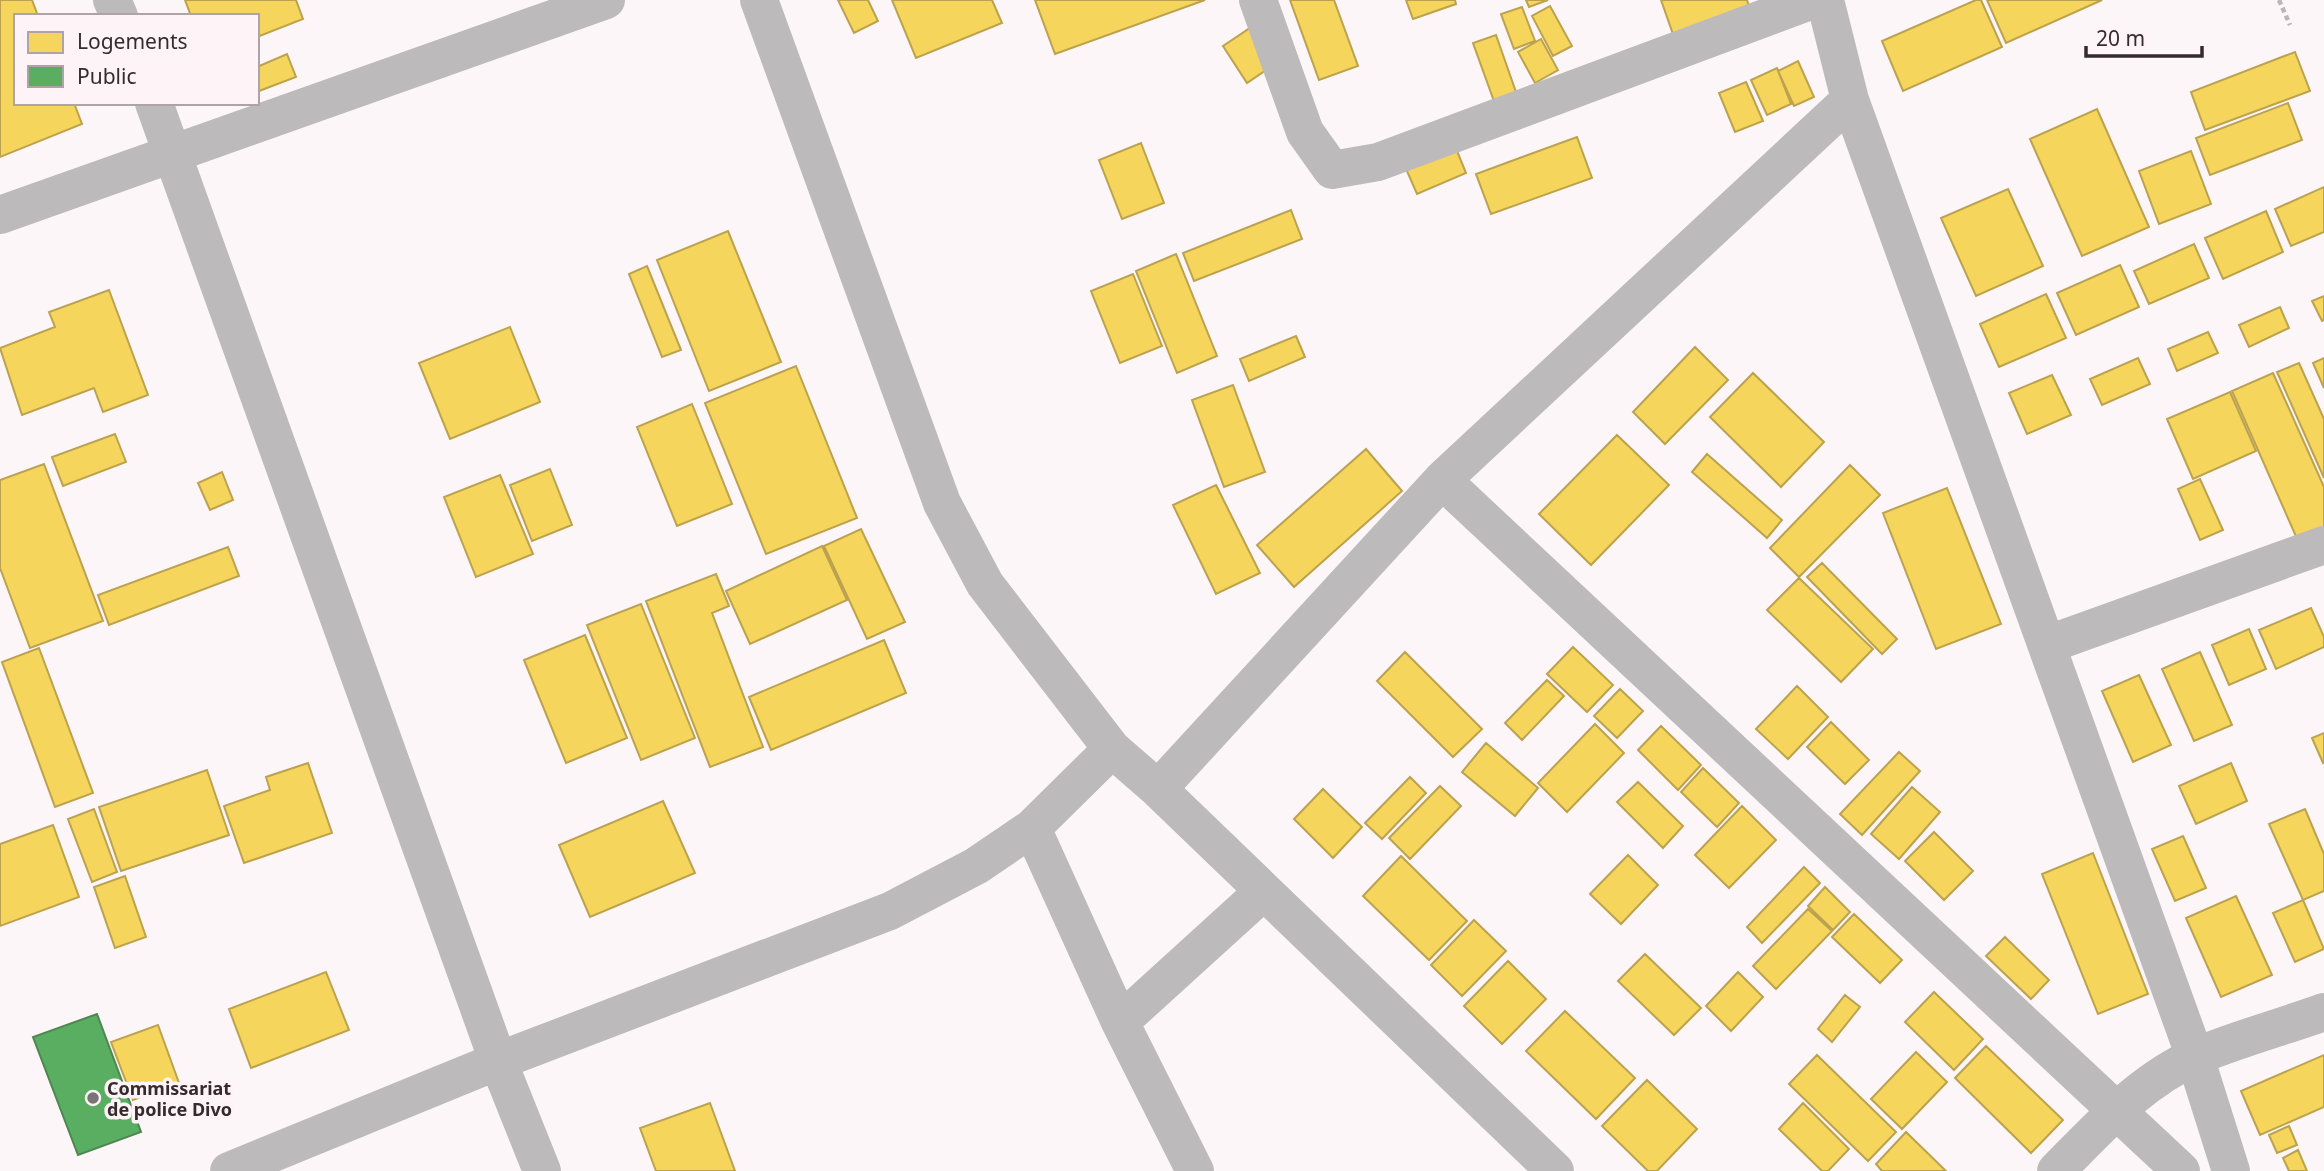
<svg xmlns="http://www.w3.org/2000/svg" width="2324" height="1171" viewBox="0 0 2324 1171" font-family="'Noto Sans',sans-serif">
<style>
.homes{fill:#f6d55c;stroke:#bca24e;stroke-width:2}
.public{fill:#5aae61;stroke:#4f8752;stroke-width:2}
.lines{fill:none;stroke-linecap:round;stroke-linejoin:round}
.path{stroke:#bbb6b7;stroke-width:4.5;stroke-dasharray:5 3.5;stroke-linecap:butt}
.minor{stroke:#bdbabb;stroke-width:38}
.poi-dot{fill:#7b7275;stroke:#fef4f7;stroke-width:2.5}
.labels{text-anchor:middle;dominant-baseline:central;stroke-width:7;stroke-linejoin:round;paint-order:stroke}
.poi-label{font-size:18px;font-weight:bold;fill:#352b2f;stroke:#fef4f7;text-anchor:start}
</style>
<rect width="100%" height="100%" fill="#fcf6f8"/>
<path class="homes" d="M0 0H32L38 16H16V103H74L82 124 0 157Z
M185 0H296L303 19 257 37V16H191Z
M838 0H868L878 21 854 33Z
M892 0H992L1002 23 916 58Z
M1035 0H1205L1055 54Z
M1290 0H1334L1358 66 1319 80Z
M1406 0H1455L1456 4 1413 19Z
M1526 0H1548L1529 7Z
M1661 0H1747L1750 10 1674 37Z
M1976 0H1981L2002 47 1903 91 1882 41Z
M1987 0H2102L2006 43Z
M1550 6 1572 46 1553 56 1532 16Z
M1522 7 1535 41 1514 49 1501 14Z
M1253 26 1278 62 1247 83 1223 46Z
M1496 35 1517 95 1495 104 1473 43Z
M1541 39 1558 70 1535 83 1518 52Z
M2295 52 2310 91 2205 130 2191 92Z
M287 54 296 77 259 91 257 67Z
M1798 61 1814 97 1794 106 1778 71Z
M1777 68 1791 104 1767 115 1751 80Z
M1746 82 1763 121 1735 132 1719 93Z
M2288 103 2302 140 2210 175 2196 138Z
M2097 109 2149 227 2082 256 2030 139Z
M1577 137 1592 178 1491 214 1476 174Z
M1453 141 1466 173 1417 194 1403 162Z
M1141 143 1164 203 1122 219 1099 160Z
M2191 151 2211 204 2159 224 2139 171Z
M2324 187V232L2291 246 2275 209Z
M2008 189 2043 266 1976 296 1941 218Z
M1291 210 1302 239 1194 281 1183 253Z
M2266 211 2283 252 2223 279 2205 238Z
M728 231 781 362 709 391 657 260Z
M2194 244 2209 278 2149 304 2134 271Z
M1176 254 1217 356 1177 373 1136 271Z
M2120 265 2139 307 2076 335 2057 293Z
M647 266 681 350 662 357 629 274Z
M1133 274 1162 346 1120 363 1091 291Z
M109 290 148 395 103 412 94 388 22 415 0 348 55 327 49 312Z
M2046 294 2066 338 1999 367 1980 324Z
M2324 296V320L2322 321 2312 301Z
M2280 307 2289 328 2249 347 2239 325Z
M510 327 540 402 450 439 419 363Z
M2208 332 2218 353 2177 371 2168 349Z
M1296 336 1305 357 1249 381 1240 359Z
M1695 347 1728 380 1665 444 1633 412Z
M2138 358 2150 384 2102 405 2090 379Z
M2324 358V388L2313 363Z
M2299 363 2324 419V478L2277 372Z
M796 366 857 518 766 554 705 403Z
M1753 373 1824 442 1781 487 1710 417Z
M2273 373 2324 487V529L2298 541 2232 391Z
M2052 375 2071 415 2027 434 2009 393Z
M1233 385 1265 472 1224 487 1192 400Z
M2230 392 2256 451 2193 479 2167 419Z
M692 404 732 504 677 526 637 427Z
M115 434 126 462 63 486 52 457Z
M1617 435 1669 485 1591 565 1539 514Z
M1366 449 1402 491 1294 587 1257 545Z
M1707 454 1782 520 1767 538 1692 472Z
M44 464 103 621 30 648 0 568V480Z
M1850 465 1880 495 1799 577 1770 548Z
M550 469 572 525 532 541 510 485Z
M222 472 233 500 210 510 198 483Z
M500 475 533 554 476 577 444 497Z
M2200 479 2223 530 2200 540 2178 489Z
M1216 485 1260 573 1216 594 1173 505Z
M1947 488 2001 624 1936 649 1883 513Z
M861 529 905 622 867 639 824 546Z
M822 546 847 600 750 644 726 591Z
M228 547 239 576 109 625 98 595Z
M1822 563 1897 639 1882 654 1807 577Z
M716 574 729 606 712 613 763 747 710 767 646 601Z
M1799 578 1873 649 1841 682 1767 610Z
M641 604 695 738 641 760 587 625Z
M2311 608 2324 637V647L2276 669 2259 630Z
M2249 629 2266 669 2229 685 2212 645Z
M585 635 627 738 566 763 524 660Z
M884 640 906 693 771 750 749 697Z
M1573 647 1613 685 1587 712 1547 674Z
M39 648 93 793 55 807 2 662Z
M1405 652 1482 729 1453 757 1377 681Z
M2200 652 2232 725 2194 741 2162 669Z
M2139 675 2171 745 2133 762 2102 691Z
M1547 680 1564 696 1522 740 1505 723Z
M1797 686 1828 717 1788 759 1756 729Z
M1620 689 1643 711 1617 738 1594 716Z
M1831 722 1869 760 1845 784 1807 747Z
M1595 724 1624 753 1567 812 1538 783Z
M1661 726 1701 765 1678 790 1638 750Z
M2324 733V762L2323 763 2312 738Z
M1486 743 1538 788 1515 816 1462 772Z
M1899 752 1920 771 1862 835 1840 814Z
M308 763 332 833 244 863 224 806 270 790 266 777Z
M2231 763 2247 801 2196 824 2179 786Z
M1703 768 1739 803 1717 827 1681 792Z
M207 770 229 835 121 871 99 807Z
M1410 777 1426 793 1382 839 1365 823Z
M1638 782 1683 826 1663 848 1617 802Z
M1440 786 1461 806 1410 859 1389 838Z
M1912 787 1940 812 1899 859 1871 834Z
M1323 789 1362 827 1333 858 1294 819Z
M663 801 695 873 590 917 559 845Z
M1742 806 1776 840 1729 888 1695 855Z
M94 809 117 872 92 882 68 819Z
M2305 809 2324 854V891L2303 900 2269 824Z
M53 825 79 897 0 926V844Z
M1934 832 1973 871 1944 900 1905 861Z
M2183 836 2206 888 2175 901 2152 849Z
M2093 853 2148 994 2098 1014 2042 874Z
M1628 855 1658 885 1621 924 1590 894Z
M1401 856 1467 921 1429 960 1363 896Z
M1804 867 1820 883 1762 943 1747 927Z
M125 876 146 937 115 948 94 887Z
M1825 887 1850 912 1833 930 1808 906Z
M2236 896 2272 975 2221 997 2186 918Z
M2303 900 2324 949 2295 962 2273 913Z
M1808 909 1832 931 1776 989 1753 966Z
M1854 914 1902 960 1880 983 1832 937Z
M1474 920 1506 951 1462 996 1431 965Z
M2005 937 2049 980 2031 999 1986 956Z
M1645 954 1701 1008 1674 1035 1618 981Z
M1508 961 1546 999 1502 1044 1464 1006Z
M326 972 349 1030 251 1068 229 1009Z
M1738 972 1763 997 1731 1031 1706 1006Z
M1934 992 1983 1039 1954 1070 1905 1022Z
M1845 995 1860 1007 1832 1042 1818 1029Z
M1565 1011 1635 1078 1596 1119 1526 1051Z
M158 1025 179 1083 133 1100 111 1042Z
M1986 1046 2063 1120 2031 1153 1955 1078Z
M1916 1052 1947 1082 1902 1129 1871 1099Z
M1817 1055 1896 1132 1868 1161 1789 1084Z
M2324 1055V1107L2260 1135 2241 1091Z
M1647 1080 1697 1129 1657 1171H1648L1602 1126Z
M710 1103 735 1171H656L640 1128Z
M1803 1103 1849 1149 1828 1171H1822L1779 1129Z
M2289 1126 2297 1145 2277 1153 2269 1135Z
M1906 1132 1946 1171H1882L1876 1164Z
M2298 1150 2307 1171H2289L2283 1158Z"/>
<path class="public" d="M97 1014 141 1132 78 1155 33 1037Z"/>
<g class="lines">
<path class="path" d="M2279 0 2290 25"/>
<path class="minor" d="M112 0 119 16
M759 0 942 503 985 584 1112 749 1158 789 1555 1171
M1258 0 1305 132 1332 170 1378 162 1813 0
M1825 0 1850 100 2195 1057 2231 1171
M154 103 498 1061 542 1171
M0 215 606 0
M1442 480 2181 1171
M2049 644 2324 545
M1112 749 1032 828 1120 1022 1195 1171
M1158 789 1442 480 1850 100
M1120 1022 1264 891
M229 1171 498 1061 890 911 976 866 1032 828
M2056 1171C2098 1129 2141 1080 2197 1056 2238 1039 2282 1027 2324 1012"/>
</g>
<circle class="poi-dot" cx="93" cy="1098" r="7"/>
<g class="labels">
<g class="poi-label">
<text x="107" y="1088">Commissariat<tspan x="107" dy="21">de police Divo</tspan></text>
</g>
</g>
<rect x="14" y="14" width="245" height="91" fill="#fef4f7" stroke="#aea4a7" stroke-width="2"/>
<rect x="28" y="32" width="35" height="21" fill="#f6d55c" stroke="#aea4a7" stroke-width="2"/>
<text x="77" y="49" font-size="21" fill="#352b2f">Logements</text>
<rect x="28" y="66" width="35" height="21" fill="#5aae61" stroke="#aea4a7" stroke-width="2"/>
<text x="77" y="84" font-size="21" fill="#352b2f">Public</text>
<path d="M2086 46v10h116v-10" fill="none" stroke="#352b2f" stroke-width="3.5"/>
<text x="2096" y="46" font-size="21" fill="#352b2f" stroke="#fef4f7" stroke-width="5" paint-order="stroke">20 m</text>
</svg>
